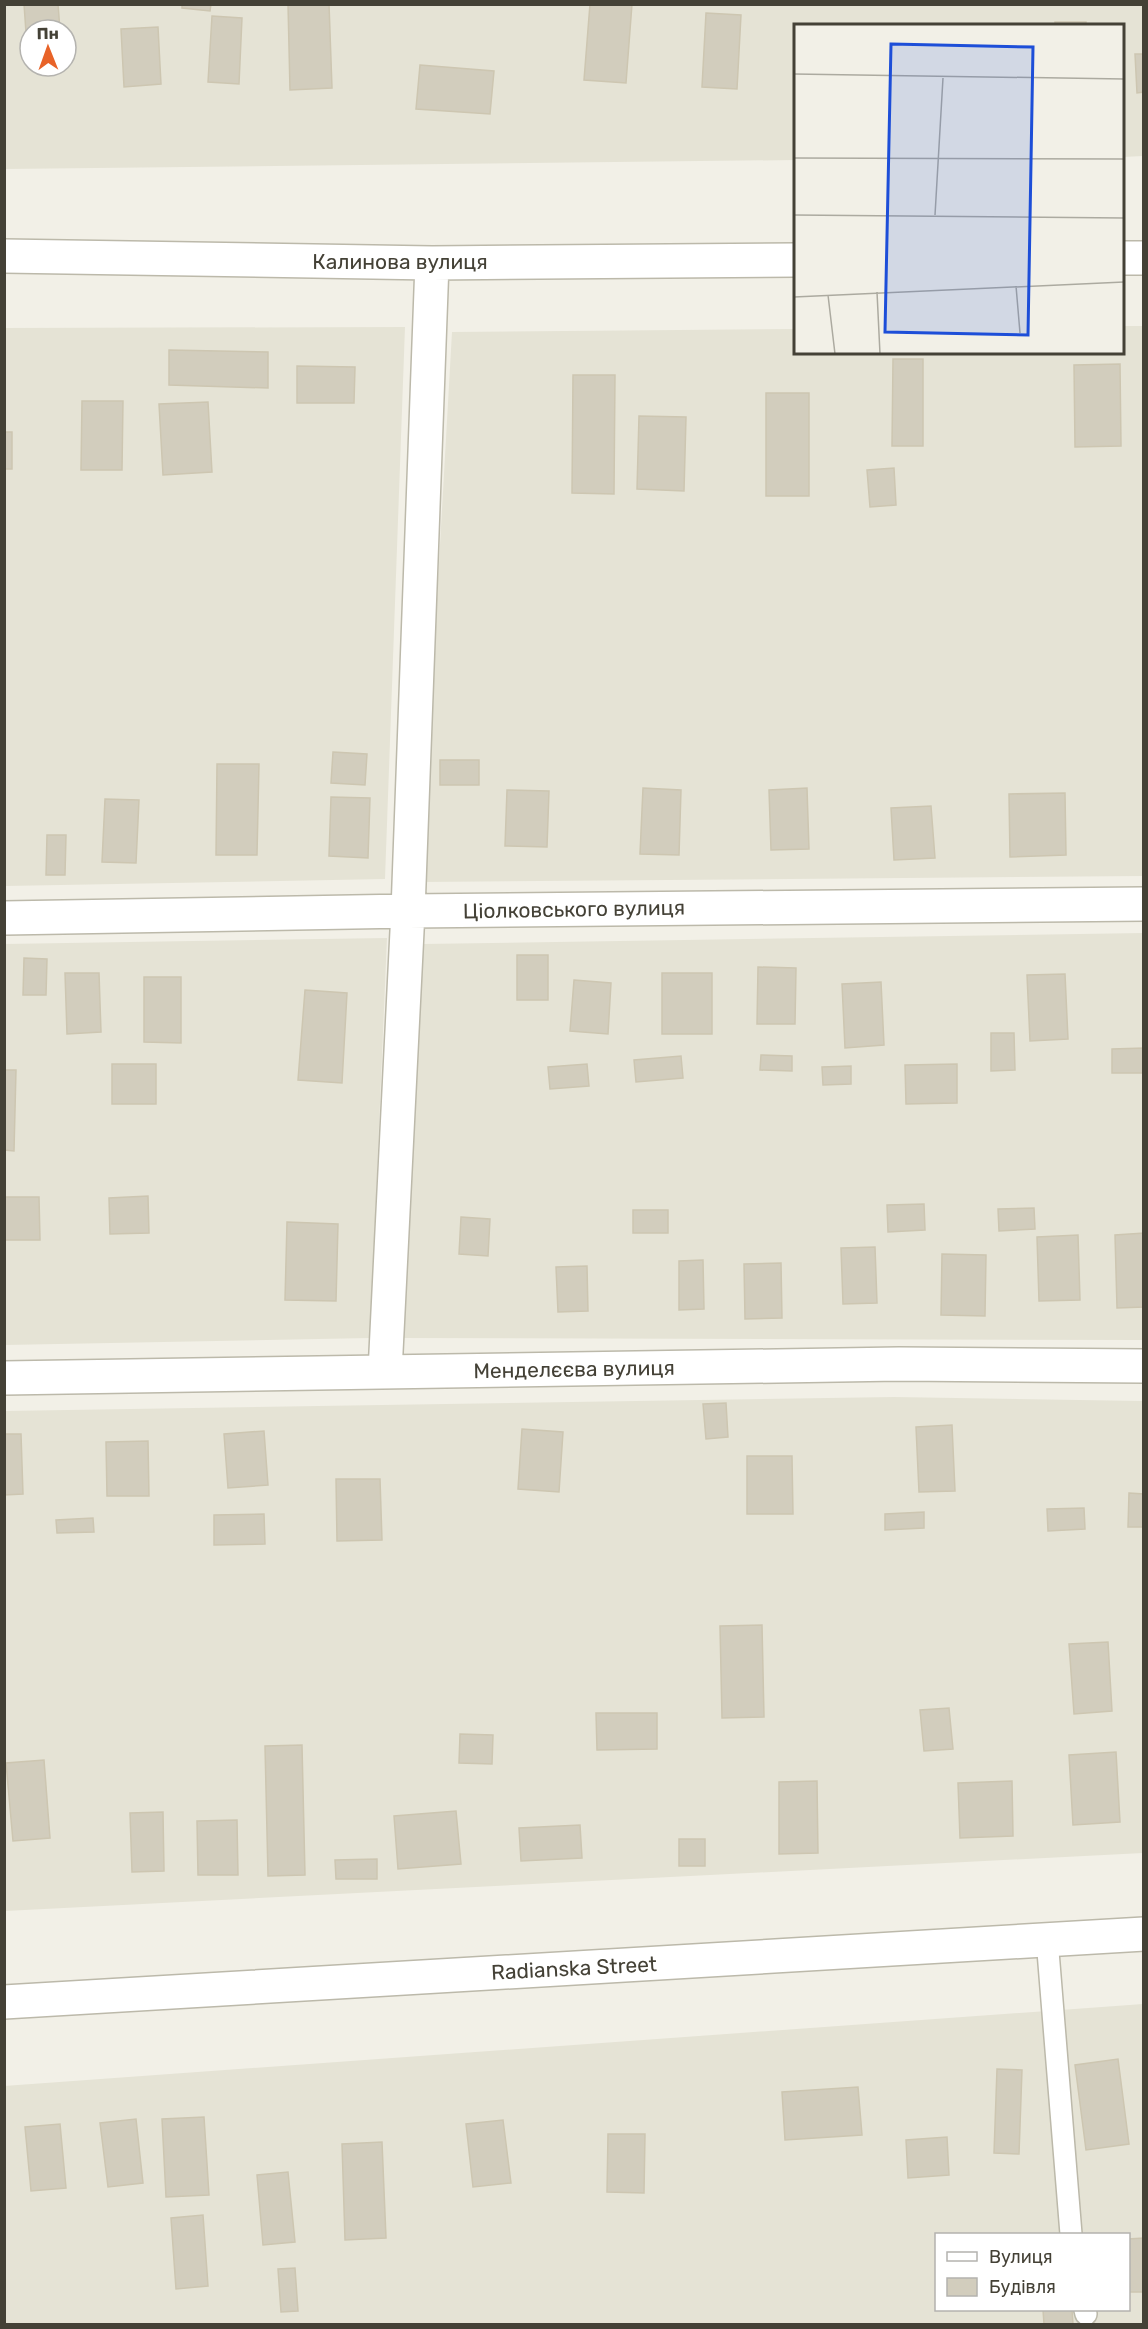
<svg xmlns="http://www.w3.org/2000/svg" width="1148" height="2329" viewBox="0 0 1148 2329" font-family="Rubik,sans-serif">
<style>
.residential{fill:#e5e3d5;fill-rule:evenodd}
.building{fill:#d2cdbd;stroke:#cdc6b1;stroke-width:1.5}
.lines{fill:none;stroke-linecap:round;stroke-linejoin:round}
.service-casing{stroke:#bcb9aa;stroke-width:24}
.minor-casing{stroke:#bcb9aa;stroke-width:36}
.tertiary-casing{stroke:#bcb9aa;stroke-width:36}
.service{stroke:#fff;stroke-width:21}
.minor{stroke:#fff;stroke-width:33}
.tertiary{stroke:#fff;stroke-width:33}
.labels{text-anchor:middle;dominant-baseline:central;stroke-width:4.5;stroke-linejoin:round;paint-order:stroke}
.street-label{font-size:21px;fill:#444136;stroke:#fff}
.inset-road{fill:none;stroke:#acaaa0;stroke-width:1.5}
.view{fill:#1d4ed8;fill-opacity:0.15;stroke:#1d4ed8;stroke-width:3}
.inset-edge{fill:none;stroke:#444136;stroke-width:3}
</style>
<rect width="100%" height="100%" fill="#f2f0e7"/>
<path class="residential" d="M4 5H1143V156L1123 157 1122 26H796L795 160 5 169ZM30 30H66V66H30Z
M1123 326H1143V876L421 882 452 332 795 329 796 352H1122Z
M405 327 385 879 5 886 4 328Z
M1143 933V1340L399 1338 422 944Z
M387 938 370 1338 5 1345 4 944Z
M894 1397 1143 1401V1853L5 1911V1411Z
M1143 2004V2324H5L4 2086ZM936 2234H1128V2310H936Z"/>
<path class="building" d="M24 4H58L60 30H30V61H28Z
M182 4H211L210 11 182 8Z
M288 4H329L332 88 290 90Z
M590 4H632L626 83 584 80Z
M706 13 741 15 737 89 702 87Z
M212 16 242 18 239 84 208 82Z
M1055 22H1086V26H1055Z
M158 27 161 84 124 87 121 29Z
M1135 54H1144V92L1137 93Z
M420 65 494 71 490 114 416 109Z
M169 350 268 352V388L169 385Z
M893 359H923V446H892Z
M1120 364 1121 446 1075 447 1074 365Z
M297 366 355 367 354 403H297Z
M573 375H615L614 494 572 493Z
M766 393H809V496H766Z
M82 401H123L122 470H81Z
M208 402 212 472 163 475 159 404Z
M639 416 686 417 684 491 637 489Z
M4 432H12V469H4Z
M894 468 896 505 870 507 867 470Z
M333 752 367 754 365 785 331 783Z
M440 760H479V785H440Z
M217 764H259L257 855H216Z
M643 788 681 790 679 855 640 854Z
M807 788 809 849 771 850 769 790Z
M507 790 549 791 547 847 505 846Z
M1065 793 1066 855 1010 857 1009 794Z
M331 797 370 798 368 858 329 856Z
M105 799 139 800 136 863 102 862Z
M931 806 935 858 894 860 891 808Z
M47 835H66L65 875H46Z
M517 955H548V1000H517Z
M24 958 47 959 46 995H23Z
M758 967 796 968 795 1024H757Z
M65 973H99L101 1032 67 1034Z
M662 973H712V1034H662Z
M1065 974 1068 1039 1030 1041 1027 975Z
M144 977H181V1043L144 1042Z
M574 980 611 983 608 1034 570 1031Z
M881 982 884 1045 845 1048 842 984Z
M305 990 347 993 342 1083 298 1080Z
M991 1033H1014L1015 1070 991 1071Z
M1144 1048V1073H1112V1049Z
M761 1055 792 1056V1071L760 1070Z
M681 1056 683 1078 636 1082 634 1060Z
M112 1064H156V1104H112Z
M587 1064 589 1086 550 1089 548 1067Z
M957 1064V1103L906 1104 905 1065Z
M851 1066V1084L823 1085 822 1067Z
M4 1070H16L14 1151 4 1150Z
M148 1196 149 1233 110 1234 109 1198Z
M4 1197H39L40 1240H4Z
M924 1204 925 1230 888 1232 887 1205Z
M1034 1208 1035 1229 999 1231 998 1209Z
M633 1210H668V1233H633Z
M461 1217 490 1219 488 1256 459 1254Z
M287 1222 338 1224 336 1301 285 1300Z
M1144 1233V1307L1117 1308 1115 1235Z
M1078 1235 1080 1300 1039 1301 1037 1237Z
M875 1247 877 1303 843 1304 841 1248Z
M942 1254 986 1255 985 1316 941 1315Z
M703 1260 704 1309 679 1310V1261Z
M781 1263 782 1318 745 1319 744 1264Z
M587 1266 588 1311 558 1312 556 1267Z
M726 1403 728 1437 706 1439 703 1404Z
M952 1425 955 1491 919 1492 916 1427Z
M522 1429 563 1432 559 1492 518 1489Z
M264 1431 268 1485 228 1488 224 1434Z
M4 1434H21L23 1494 4 1495Z
M148 1441 149 1496H107L106 1442Z
M747 1456H792L793 1514H747Z
M336 1479H380L382 1540 337 1541Z
M1129 1493 1144 1494V1527H1128Z
M1084 1508 1085 1529 1048 1531 1047 1509Z
M924 1512V1528L885 1530V1514Z
M264 1514 265 1544 214 1545V1515Z
M93 1518 94 1532 57 1533 56 1520Z
M762 1625 764 1717 722 1718 720 1626Z
M1108 1642 1112 1711 1074 1714 1069 1644Z
M949 1708 953 1749 924 1751 920 1710Z
M596 1713H657V1749L597 1750Z
M460 1734 493 1735 492 1764 459 1763Z
M302 1745 305 1875 268 1876 265 1746Z
M1116 1752 1120 1822 1073 1825 1069 1755Z
M44 1760 50 1838 13 1841 6 1763Z
M817 1781 818 1853 779 1854V1782Z
M1012 1781 1013 1836 960 1838 958 1783Z
M456 1811 461 1864 398 1869 394 1816Z
M163 1812 164 1871 132 1872 130 1813Z
M237 1820 238 1875H198L197 1821Z
M580 1825 582 1858 521 1861 519 1828Z
M679 1839H705V1866H679Z
M377 1859V1879H336L335 1860Z
M1118 2059 1129 2144 1086 2150 1075 2065Z
M997 2069 1022 2070 1019 2154 994 2153Z
M858 2087 862 2135 785 2140 782 2092Z
M204 2117 209 2195 166 2197 162 2119Z
M136 2119 143 2183 108 2187 100 2123Z
M503 2120 511 2183 473 2187 466 2124Z
M60 2124 66 2188 31 2191 25 2127Z
M608 2134H645L644 2193 607 2192Z
M947 2137 949 2175 908 2178 906 2140Z
M382 2142 386 2238 345 2240 342 2144Z
M288 2172 295 2242 263 2245 257 2175Z
M203 2215 208 2286 176 2289 171 2218Z
M1144 2238V2292H1128V2239Z
M295 2268 298 2311 281 2312 278 2269Z
M1043 2310H1072L1073 2324H1044Z"/>
<g class="lines">
<defs>
<path id="service" d="M1047 1939 1071 2234
M1085 2310 1086 2314"/>
<path id="minor" d="M4 256 432 263 796 260
M1122 258H1144
M4 918 408 911 1144 904
M385 1372 408 911 432 263
M4 1378 899 1364 1144 1366"/>
<path id="tertiary" d="M4 2002 1144 1934"/>
</defs>
<use href="#service" class="service-casing"/>
<use href="#minor" class="minor-casing"/>
<use href="#tertiary" class="tertiary-casing"/>
<use href="#service" class="service"/>
<use href="#minor" class="minor"/>
<use href="#tertiary" class="tertiary"/>
</g>
<g class="labels">
<g class="street-label">
<text x="400" y="261">Калинова вулиця</text>
<text transform="translate(574 909) rotate(-1)">Ціолковського вулиця</text>
<text transform="translate(574 1369) rotate(-1)">Менделєєва вулиця</text>
<text transform="translate(574 1968) rotate(-3)">Radianska Street</text>
</g>
</g>
<g transform="translate(794 24)">
<rect width="330" height="330" fill="#f2f0e7"/>
<path class="inset-road" d="M0 50 330 55M0 134 330 135M0 191 330 194M141 191 149 54M222 262 226 309M83 268 86 330M34 271 41 330M0 273 330 258"/>
<path class="view" d="M97 20 239 23 234 311 91 308Z"/>
<rect width="330" height="330" class="inset-edge"/>
</g>
<rect width="1148" height="2329" fill="none" stroke="#444136" stroke-width="12"/>
<rect x="935" y="2233" width="195" height="78" fill="#ffffff" stroke="#b4b3af" stroke-width="1.5"/>
<rect x="947" y="2252" width="30" height="9" fill="#ffffff" stroke="#b4b3af" stroke-width="1.5"/>
<text x="989" y="2263" font-size="18" fill="#444136">Вулиця</text>
<rect x="947" y="2278" width="30" height="18" fill="#d2cdbd" stroke="#b4b3af" stroke-width="1.5"/>
<text x="989" y="2293" font-size="18" fill="#444136">Будівля</text>
<g transform="translate(48 48) rotate(359)"><circle r="28" fill="#ffffff" stroke="#b4b3af" stroke-width="1.5"/>
<path d="M0-4.5L10 22L0 15L-10 22Z" fill="#e86328"/>
<text y="-9" font-size="16" font-weight="bold" text-anchor="middle" fill="#444136">Пн</text>
</g>
</svg>
